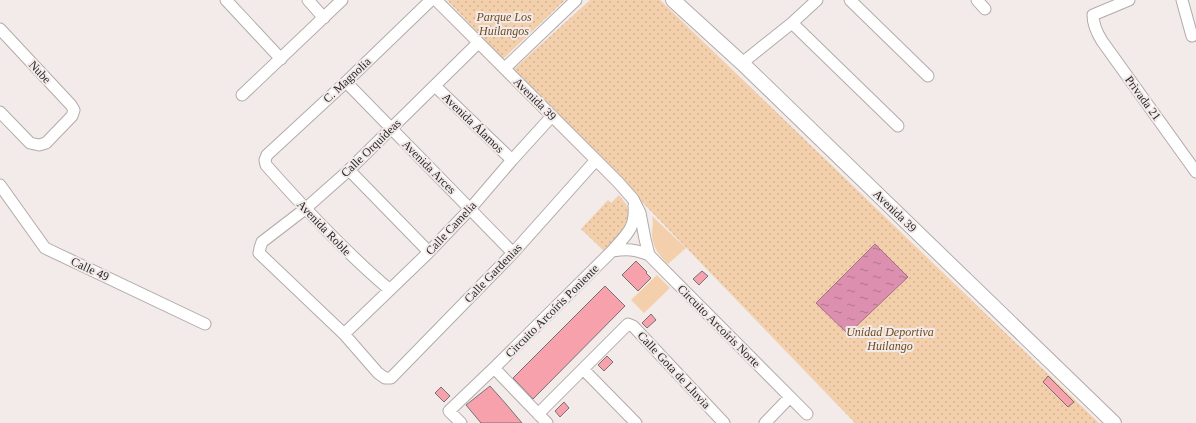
<svg xmlns="http://www.w3.org/2000/svg" width="1196" height="423" viewBox="0 0 1196 423" font-family="'Times New Roman',serif">
<style>
.green{fill:#f3d0ab}
.park{fill:url(#park-dots)}
.water{fill:url(#water-ripples);stroke:#a67086}
.building{fill:#f6a1ab;stroke:#777172}
.lines{fill:none;stroke-linecap:round;stroke-linejoin:round}
.minor-casing{stroke:#b2abaa;stroke-width:13}
.tertiary-casing{stroke:#b2abaa;stroke-width:16}
.minor{stroke:#fff;stroke-width:11}
.tertiary{stroke:#fff;stroke-width:14}
.labels{text-anchor:middle;dominant-baseline:central;stroke-width:4;stroke-linejoin:round;paint-order:stroke}
.park-label{font-size:12px;font-style:italic;fill:#704b1d;stroke:#f2ebea}
.street-label{font-size:12px;fill:#292727;stroke:#f2ebea}
</style>
<defs>
<pattern id="park-dots" width="8" height="8" patternUnits="userSpaceOnUse"><rect width="8" height="8" fill="#f3d0ab"/><path d="M2 2h.1M6 6h.1" fill="none" stroke="#d0b393" stroke-width="1.8" stroke-linecap="round"/></pattern>
<pattern id="water-ripples" width="26" height="14" patternUnits="userSpaceOnUse"><rect width="26" height="14" fill="#dc8faf"/><path d="M2 4q2-2 4 0t4 0M15 11q2-2 4 0t4 0" fill="none" stroke="#b2758e"/></pattern>
</defs>
<rect width="100%" height="100%" fill="#f2ebea"/>
<path class="green" d="M652 216 686 248 668 264C660 256 652 247 652 234 652 227 654 223 652 216Z
M657 275 670 288 644 313 631 300Z"/>
<path class="park" d="M447 0H565L503 59Z
M590 0H660L1099 423H855L514 69Z
M619 195 626 204 629 213 624 230 604 251 581 229 608 200 611 203Z"/>
<path class="water" d="M875 244 908 277 848 334 816 303Z"/>
<path class="building" d="M636 261 647 272 646 273 651 278 638 291 622 275Z
M702 271 708 276 699 285 693 279Z
M605 286 625 306 533 399 513 378Z
M651 314 656 320 647 328 642 323Z
M607 356 613 362 604 371 598 365Z
M1048 376 1074 402 1068 407 1043 382Z
M490 386 506 404 522 423H481L466 405Z
M441 387 450 396 444 402 435 393Z
M564 402 569 408 560 417 555 411Z"/>
<g class="lines">
<defs>
<path id="minor" d="M226 0 281 59
M308 0 324 18
M436 0 618 182 633 199 640 213 645 239 649 255 807 414
M850 0 928 76
M977 0 985 9
M1129 0 1093 15C1093 25 1097 33 1102 41L1196 172
M1182 0 1192 36
M792 23 898 126
M0 29 71 105 74 110 72 116 46 143 39 145 30 143 0 112
M478 43 349 170 305 209 262 242 260 248 259 253 344 334 378 373 385 378H391L513 253 596 160
M742 63 792 23 817 0
M505 68 576 0
M346 82 513 253
M435 86 512 160
M242 95 342 0
M349 170 429 252
M0 185 45 248 205 324
M612 251C627 249 635 249 649 255
M390 290C345 252 305 209 266 165L265 160 267 155 346 82 431 0
M344 334 429 252 470 209 512 160 552 116
M494 368 547 423
M583 369 636 423
M538 414 628 324 633 326 724 423
M461 423 449 411 494 368 612 251C626 235 636 228 634 206
M765 423 790 397"/>
<path id="tertiary" d="M673 0 742 63 1114 423"/>
</defs>
<use href="#minor" class="minor-casing"/>
<use href="#tertiary" class="tertiary-casing"/>
<use href="#minor" class="minor"/>
<use href="#tertiary" class="tertiary"/>
</g>
<g class="labels">
<g class="park-label">
<text x="504" y="17">Parque Los<tspan x="504" dy="14">Huilangos</tspan></text>
<text x="890" y="332">Unidad Deportiva<tspan x="890" dy="14">Huilango</tspan></text>
</g>
<g class="street-label">
<text transform="translate(40 72) rotate(47)">Nube</text>
<text transform="translate(347 80) rotate(-43)">C. Magnolia</text>
<text transform="translate(1143 98) rotate(54)">Privada 21</text>
<text transform="translate(535 99) rotate(45)">Avenida 39</text>
<text transform="translate(473 123) rotate(44)">Avenida Álamos</text>
<text transform="translate(371 148) rotate(-44)">Calle Orquídeas</text>
<text transform="translate(429 167) rotate(45)">Avenida Arces</text>
<text transform="translate(895 211) rotate(44)">Avenida 39</text>
<text transform="translate(324 228) rotate(46)">Avenida Roble</text>
<text transform="translate(451 228) rotate(-47)">Calle Camelia</text>
<text transform="translate(90 269) rotate(25)">Calle 49</text>
<text transform="translate(493 273) rotate(-46)">Calle Gardenias</text>
<text transform="translate(552 311) rotate(-45)">Circuito Arcoíris Poniente</text>
<text transform="translate(719 326) rotate(45)">Circuito Arcoíris Norte</text>
<text transform="translate(674 370) rotate(47)">Calle Gota de Lluvia</text>
</g>
</g>
</svg>
